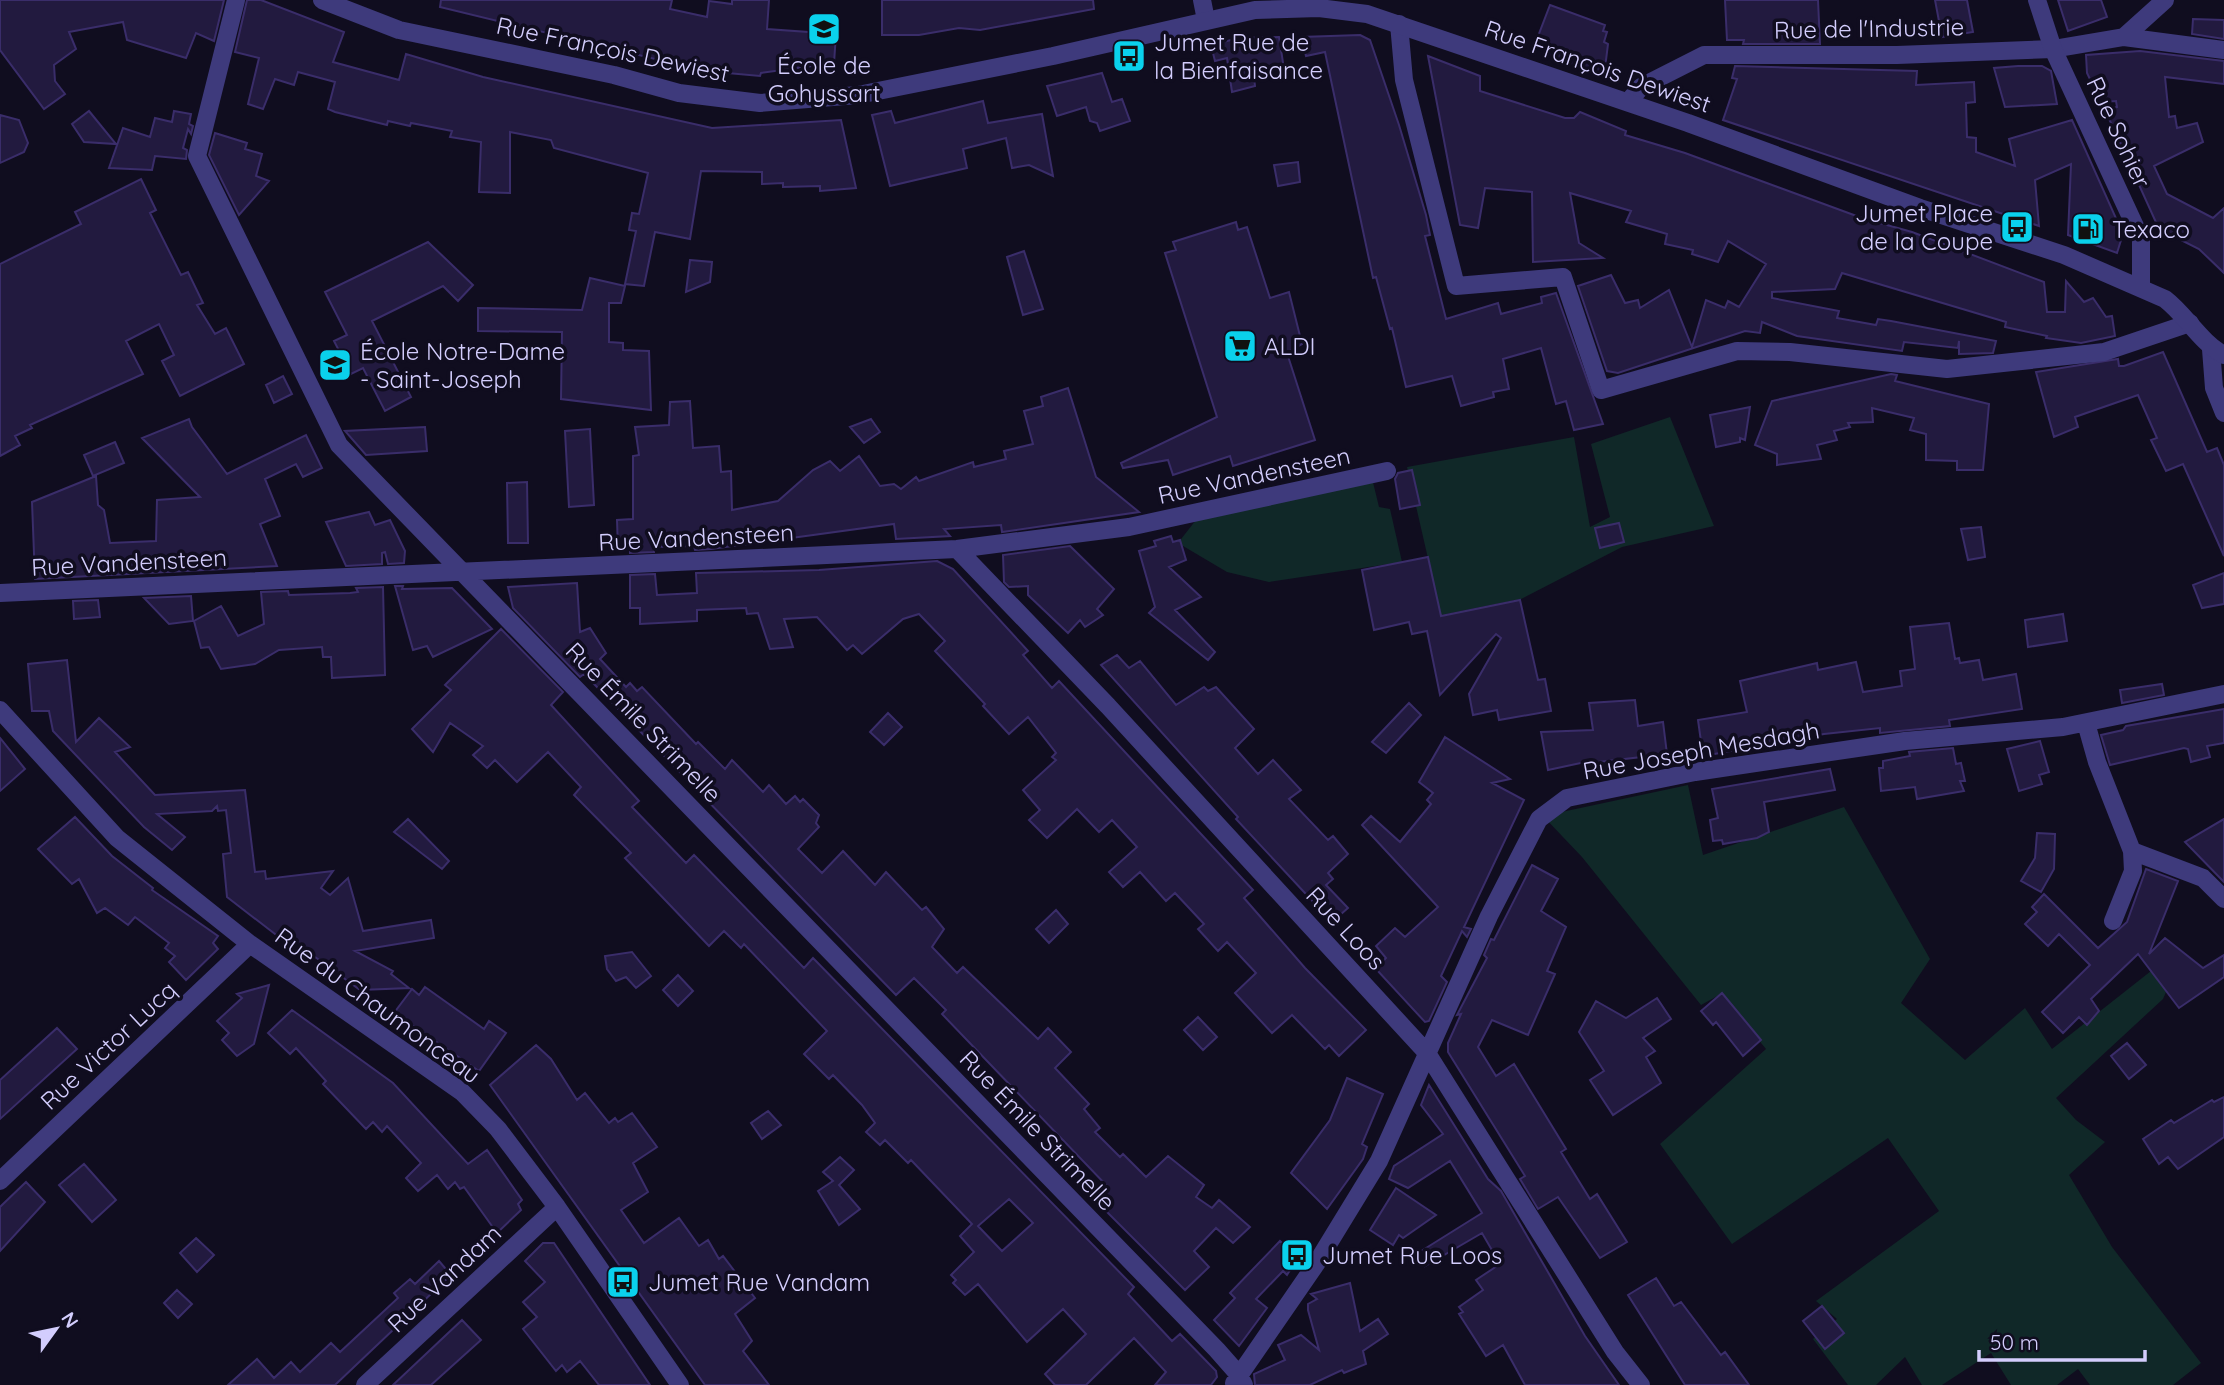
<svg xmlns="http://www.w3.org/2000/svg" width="2224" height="1385" viewBox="0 0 2224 1385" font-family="Quicksand,sans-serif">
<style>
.green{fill:#102828}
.building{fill:#221a3f;stroke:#3a2d6a;stroke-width:2;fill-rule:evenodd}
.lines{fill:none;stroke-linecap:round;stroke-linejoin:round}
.minor{stroke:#3e3a7c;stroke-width:18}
.tertiary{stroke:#3e3a7c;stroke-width:18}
.labels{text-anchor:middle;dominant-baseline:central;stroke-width:7;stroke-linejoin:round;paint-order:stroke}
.street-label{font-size:24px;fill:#d3cdfd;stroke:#100d1f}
.poi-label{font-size:24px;fill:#d3cdfd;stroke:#100d1f;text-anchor:start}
</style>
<rect width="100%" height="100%" fill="#100d1f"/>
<path class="green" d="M1670 417 1714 526 1622 547 1521 599 1441 615 1407 467 1574 437 1590 527 1610 517 1591 444Z
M1371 474 1379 507 1390 509 1402 562 1269 582 1227 572 1178 543 1203 511Z
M1688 785 1703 855 1844 807 1930 959 1901 1003 1965 1060 2025 1008 2052 1049 2151 971 2166 992 2163 999 2056 1098 2076 1120 2105 1142 2069 1175 2112 1247 2201 1363 2173 1385H2090L2078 1369 2057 1385H2011L1991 1353 1942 1385H1922L1905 1357 1876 1385H1848L1813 1339 1837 1319 1816 1301 1939 1211 1888 1138 1732 1244 1660 1144 1766 1049 1721 994 1701 1005 1582 857 1543 816Z"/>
<path class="building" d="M0 0H224L214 41 196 33 186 58 127 40 123 22 69 32 76 49 54 65 55 81 65 94 44 109 0 50Z
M247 0H261L344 32 333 62 399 80 406 54 483 77 712 128 841 120 856 188 820 191V186L783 187V183L762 184V172L701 171 690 239 655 232 644 286 625 284 636 231 629 230 632 213 639 214 648 173 554 148 551 140 510 132V193L479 192 481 142 450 137 452 131 411 123 410 126 388 121 387 125 335 112 328 109 335 82 298 72 294 85 275 79 263 109 248 104 259 58 235 52Z
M441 0H672L670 9 707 17 709 1 732 4V0H769L767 29 836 34 834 63 761 73 760 76 705 71 440 7Z
M882 0H1093L1094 9 980 30 959 28 919 35H882Z
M1725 0H1818L1820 44H1743L1744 40H1727Z
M1935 0H1967L1973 32 1942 37Z
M2058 0H2101L2107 17 2068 31Z
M1550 5 1605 25 1603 31 1607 32 1604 42 1608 44 1604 76 1548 54 1551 44 1537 39Z
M2193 19 2224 20V39L2192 34Z
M1360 35 1370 40 1399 125 1426 215 1430 235 1425 236 1446 319 1498 303 1501 314 1542 303 1541 297 1556 293 1603 424 1574 430 1566 401 1556 404 1541 348 1503 359 1509 389 1493 392 1494 397 1461 406 1452 376 1406 387 1392 328 1390 329 1376 277 1373 278 1325 52 1306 56 1301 37Z
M1279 37 1284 69H1253L1255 86 1232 92 1227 58 1215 61 1211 45 1239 38Z
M2140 51 2224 61V84L2165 77 2169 117 2175 116 2177 128 2197 123 2203 142 2154 166 2167 194 2213 218 2224 208V273L2199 249 2159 229 2105 110 2117 107 2116 101 2101 102 2087 73 2086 55Z
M1428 56 1480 76V91L1565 118H1574L1580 112 1626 131 1625 135 1685 153 1862 218 1912 232 2044 282 2047 312H2065L2066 281 2084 302 2093 298 2106 317 2112 316 2115 336 2081 343 2046 338 2047 336 2005 327 2006 322 1842 273 1835 289 1772 292V298L1839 311 1837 318 1876 325 1878 319 1891 321 1996 341 1993 353 1959 354V341L1958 348 1904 342 1902 351 1797 336 1762 322 1760 333 1745 331 1618 373 1607 371 1578 286 1611 275 1625 303 1638 300 1640 308 1669 290 1692 347 1706 300 1725 308 1728 301 1739 307 1766 264 1728 241 1718 262 1692 254 1693 250 1665 244 1667 234 1626 222 1631 211 1570 193 1579 243 1603 258 1533 262 1532 192 1485 188 1478 228 1460 225Z
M1735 66 1917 71 1916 85 1974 82 1975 102 1966 103 1967 137 1976 138V152L2015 166 2009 139 2072 120 2119 225 2122 237 2117 253 2068 235 2071 164 2035 180 2039 226 1723 120 1737 79 1732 78Z
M2018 66H2042L2051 71 2057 104 2005 107 1994 68Z
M1102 73 1112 102 1122 99 1130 121 1100 131 1097 123 1090 121 1086 107 1057 116 1047 86Z
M983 101 988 123 1042 114 1053 176 1029 165 1012 168 1006 138 963 149 967 168 890 186 872 115 891 111 895 123Z
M89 111 116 144 84 142 72 124Z
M174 111 191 114 189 124 193 126 191 134 188 129 183 148 187 150 186 159 155 156 152 170 109 168 123 128 150 137 155 118 172 122Z
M0 115 19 120 28 143 24 152 0 163Z
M215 133 247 143 245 149 262 154 256 176 269 181 239 215 209 155Z
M1298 162 1300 182 1278 186 1274 165Z
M141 179 156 210 150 213 181 275 188 272 203 303 197 305 215 334 226 328 244 364 180 396 162 361 174 355 159 324 126 341 143 374 30 425 32 428 15 436 20 445 0 456V264L81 224 75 212Z
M1236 222 1238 230 1247 227 1270 298 1289 292 1302 344 1287 353 1315 440 1233 466 1230 456 1173 475 1168 460 1123 468 1121 463 1217 417 1165 253 1176 250 1173 242Z
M428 242 473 285 458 301 443 286 372 321 411 397 385 411 363 368 351 374 334 341 347 335 325 292Z
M1024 251 1043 309 1023 315 1007 257Z
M690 260 712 262 710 282 686 292Z
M590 278 625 286 621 303H609V342L623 343V350L649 351 651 410 561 399 562 332 478 331V308L582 310Z
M2163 352 2207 452 2217 448 2224 465V556L2183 464 2166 471 2151 440 2157 438 2138 395 2075 417 2078 427 2054 437 2036 372 2118 359 2119 366H2124Z
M1891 374 1897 375 1895 381 1989 404 1983 470H1957V461L1926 460V434L1910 430 1914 418 1872 408 1873 422 1848 423 1850 427 1834 431 1837 440 1817 445 1821 459 1777 465V454L1755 445 1772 401Z
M283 376 292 394 274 403 266 385Z
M1068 388 1096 477 1139 512 1002 532 1001 525 944 529 950 536 896 539 894 524 711 549 695 550 694 546 654 547V552L630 553V549H618L617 520 633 519V456L639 455 635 427 669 425 670 402 690 401 693 448 719 446 721 472 731 471 732 510 778 501 813 470 830 461 840 471 859 456 880 486 894 484 901 489 916 477 919 481 973 462 974 467 1006 459 1004 451 1033 444 1024 411 1043 406 1041 397Z
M1750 407 1745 440 1740 438V442L1716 447 1710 415Z
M189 419 192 427 227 474 306 435 322 468 303 477 296 464 265 479 280 516 260 524 277 566 35 579 32 502 96 476 98 505 104 510 110 543 156 541 157 500 200 497 142 438Z
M871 419 880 432 864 443 850 427Z
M425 427 427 451 366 455 345 431Z
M590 429 594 505 569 507 565 431Z
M115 442 124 463 93 476 84 455Z
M1412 470 1420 505 1400 509 1395 479 1398 473Z
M527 482 528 543H508L507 483Z
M369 512 375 525 390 520 405 551 404 563 388 564 385 552 382 553V564L346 566 326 522Z
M1619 523 1624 542 1600 548 1595 528Z
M1981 527 1985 557 1968 560 1961 529Z
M1171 536 1173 542 1180 540 1186 560 1169 567 1201 597 1175 610 1215 652 1208 660 1149 613 1155 607 1139 551 1156 546 1154 541Z
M1070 546 1114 589 1097 609 1103 615 1085 627 1080 620 1068 633 1028 595V586L1009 587 1004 582 1003 555Z
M1428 557 1441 616 1520 600 1538 680 1545 679 1551 711 1499 720 1497 710 1473 715 1469 694 1501 638 1496 634 1440 695 1427 631 1412 634 1409 622 1374 630 1362 570Z
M937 561 953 569 1028 651 1023 655 1052 688 1059 681 1253 890 1244 898 1305 968 1366 1030 1339 1056 1329 1045 1325 1049 1292 1015 1272 1033 1235 993 1256 973 1227 942 1218 951 1198 929 1204 924 1175 893 1166 901 1140 872 1123 887 1109 872 1137 847 1112 820 1099 832 1077 809 1047 838 1029 820 1040 810 1023 790 1056 760 1052 757 1056 753 1028 717 1009 734 983 706 985 704 935 651 945 641 919 614 903 619 862 654 853 645 847 650 817 617 784 619 793 647 770 649 758 613 747 614 746 608 697 610V621L640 624V608H630V575L655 574 657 595 697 593 696 573 819 570Z
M2224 573V604L2202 608 2193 585Z
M577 583 580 632 590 628 606 653 600 659 626 687 630 683 637 691 642 687 696 744 698 742 725 769 732 760 763 792 769 785 786 804 795 796 800 802 803 799 819 815 816 823 819 827 798 849 822 873 843 851 875 885 886 872 922 910 926 907 944 929 932 947 957 973 963 967 1038 1039 1048 1028 1071 1052 1055 1068 1089 1104 1084 1109 1100 1128 1095 1132 1120 1157 1123 1154 1146 1177 1168 1156 1204 1185 1196 1197 1212 1208 1219 1200 1250 1227 1233 1243 1216 1228 1194 1251 1209 1267 1185 1290 1095 1200 1108 1187 942 1014 946 1010 914 978 896 995 599 689 584 674 580 677 513 608 508 587Z
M395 586H403L402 589 452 588 492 629 433 657 427 646 413 650Z
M383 587 385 675 332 678 331 657H323L322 647 279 650 255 664 221 669 209 647 201 648 194 621 221 606 238 636 264 624 261 592 288 591 289 595 350 593 358 592 356 588Z
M191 596 193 621 169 624 144 598Z
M98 600 100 617 74 619 73 601Z
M2063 614 2067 641 2028 647 2025 620Z
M1949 623 1955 659 1959 658 1960 663 1979 660 1983 680 2016 674 2022 709 1949 720 1950 726 1880 733V728L1824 734 1703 756 1698 720 1747 712 1740 681 1817 663 1818 670 1856 662 1863 692 1902 686 1900 671 1915 669 1910 627Z
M501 629 563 692 551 705 639 801 632 807 686 863 694 855 804 968 813 958 1134 1287 1128 1294 1172 1341 1180 1334 1216 1371 1217 1377 1211 1385H1155L1166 1372 1134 1338 1086 1385H1055L1045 1374 1086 1334 1063 1309 1027 1342 978 1284 965 1295 953 1283 956 1280 951 1275 974 1252 960 1236 972 1224 911 1160 908 1163 885 1140 880 1145 866 1132 875 1123 862 1105 833 1075 829 1079 804 1054 827 1031 744 944 741 948 724 931 709 946 625 858 631 853 574 795 581 787 548 752 517 782 495 760 487 768 473 755 483 746 450 723 433 752 412 729 451 690 445 685ZM1009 1199 1033 1223 1002 1251 978 1226Z
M1117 655 1129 668 1140 661 1176 705 1204 687 1208 691 1216 687 1254 729 1235 748 1258 774 1273 760 1301 790 1289 799 1328 840 1333 836 1348 854 1328 873 1333 879 1326 885 1348 908 1332 922 1236 819 1238 817 1101 665Z
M67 660 76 742 99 718 130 747 115 752 155 795 245 790 255 872 265 871 266 879 333 871 321 888 330 895 348 878 363 931 431 920 434 938 355 951 393 971 391 974 409 988 360 990 311 954 306 958 227 897 223 854 231 853 226 810 218 811 217 806 212 811 157 814 185 837 172 850 144 827 53 731 49 711H32L28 664Z
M2162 684 2164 695 2122 703 2120 690Z
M1635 700 1638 726 1663 722 1667 754 1590 763V761L1548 770 1541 732 1593 730 1589 703Z
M1409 703 1421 715 1386 753 1372 742Z
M2224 709V743L2207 746 2210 757 2191 762 2188 749 2184 748 2110 765 2101 735 2123 730 2126 726Z
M888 713 902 727 884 745 870 732Z
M1445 737 1510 779 1492 783 1524 800 1464 927 1471 929 1467 937 1462 931 1441 976 1447 982 1429 1021 1425 1022 1376 969 1386 958 1376 946 1395 928 1405 937 1438 907 1362 825 1371 816 1400 842 1431 804 1427 800 1433 793 1419 782Z
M0 738 25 769 0 791Z
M2040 741 2049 772 2039 775 2042 784 2019 791 2007 749Z
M1953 748 1956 764 1961 763 1965 781H1960L1964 791 1917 799 1915 787 1881 791 1879 768H1883V761L1910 756 1909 752Z
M1830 769 1835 790 1764 802 1769 832 1757 838 1723 844 1722 840 1713 841 1710 820 1718 818 1712 789Z
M75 817 112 856 153 888 152 890 218 936 213 943 218 949 186 980 169 962 175 956 165 948 169 943 135 917 128 925 105 908 97 913 79 879 72 884 38 849Z
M408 819 449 861 442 869 394 832Z
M2224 819V882L2185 842Z
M2037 833 2055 834 2054 869 2041 892 2021 881 2035 858Z
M1532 865 1558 879 1541 911 1566 927 1547 971 1555 974 1528 1035 1492 1020 1478 1047 1496 1076 1514 1064 1566 1149 1561 1152 1590 1199 1597 1194 1627 1242 1600 1258 1558 1197 1538 1209 1520 1179 1525 1176 1448 1052V1043L1461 1014 1457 1015 1487 958 1484 955 1491 939 1494 940Z
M2146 869 2178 881 2149 954 2165 938 2203 968 2224 955V977L2179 1008 2138 954 2091 999 2099 1011 2087 1025 2079 1017 2063 1033 2042 1012 2090 965 2059 934 2048 946 2025 924 2037 912 2032 907 2044 894 2098 948 2127 922Z
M1056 910 1068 924 1049 943 1036 929Z
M632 952 651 976 636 988 626 977 616 981 607 969 605 956Z
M678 975 693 991 678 1006 663 990Z
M269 985 254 1044 237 1056 222 1040 229 1033 217 1021 242 998 237 994Z
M425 987 484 1029 489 1021 506 1033 479 1071 394 1013 412 989 419 995Z
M1722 993 1761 1040 1743 1056 1716 1022 1713 1025 1701 1011Z
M1657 998 1671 1019 1643 1038 1655 1051 1646 1057 1661 1083 1613 1115 1590 1080 1604 1071 1579 1032 1596 1001 1626 1018Z
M292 1010 393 1083 468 1164 487 1150 522 1200 518 1204 521 1210 497 1233 464 1187 460 1189 455 1182 448 1189 437 1175 418 1191 406 1178 421 1163 387 1126 382 1132 373 1122 366 1129 323 1084 326 1081 296 1048 290 1054 268 1033Z
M1198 1017 1217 1037 1203 1050 1184 1030Z
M57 1028 77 1049 0 1119V1080Z
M2127 1043 2146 1065 2129 1079 2111 1056Z
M536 1045 551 1059 577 1100 585 1093 609 1123 615 1118 618 1122 632 1113 657 1147 633 1163 648 1192 621 1210 644 1243 679 1218 699 1246 708 1240 719 1259 723 1256 755 1298 735 1314 752 1341 743 1351 769 1385H705L490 1085Z
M1347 1078 1383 1094 1362 1144 1367 1147 1363 1159 1327 1209 1291 1173 1330 1120Z
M1429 1085 1488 1179 1501 1191 1585 1336 1619 1385H1525L1503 1345 1486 1356 1459 1314 1463 1312 1459 1307 1483 1290 1476 1280 1500 1264 1482 1233 1425 1266 1418 1253 1482 1213 1450 1161 1408 1188 1389 1179 1394 1166 1443 1134 1421 1105Z
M2224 1097V1137L2178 1169 2168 1157 2159 1164 2143 1139 2171 1120 2174 1123 2212 1100 2214 1102Z
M768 1111 781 1125 762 1139 751 1123Z
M840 1157 854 1170 839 1185 860 1209 839 1225 818 1191 833 1181 823 1172Z
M84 1164 116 1200 92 1222 59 1185Z
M26 1182 45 1202 0 1251V1207Z
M1396 1188 1436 1215 1403 1238 1399 1235 1393 1245 1370 1230Z
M196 1238 214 1255 197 1272 180 1253Z
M1280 1241 1298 1257 1287 1275 1283 1271 1256 1299 1267 1308 1239 1346 1214 1320 1235 1298 1230 1293Z
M543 1243H554L650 1385H599L580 1361 567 1372 562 1365 556 1371 523 1329 537 1317 523 1302 545 1282 525 1261Z
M439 1261 451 1275 335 1385H228L257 1359 274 1378 291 1362 300 1372 331 1343 340 1352 398 1298 394 1293 410 1279 415 1284Z
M1656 1278 1674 1306 1681 1302 1721 1355 1725 1352 1749 1385H1685L1628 1295Z
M1350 1283 1360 1331 1378 1319 1388 1334 1363 1351 1366 1364 1344 1373 1342 1370 1310 1385H1255L1254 1374 1285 1360 1278 1345 1301 1335 1319 1350 1308 1310V1304L1317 1299 1311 1294Z
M177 1290 192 1304 178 1318 164 1303Z
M1822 1306 1844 1333 1825 1349 1803 1321Z
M462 1320 481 1340 431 1385H393Z"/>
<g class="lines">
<path class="minor" d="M236 0 197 156 339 445 1217 1350 1239 1375 1244 1385
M1202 0 1206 20
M1399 24 1404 80 1456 286 1563 277 1601 390 1737 351 1790 352 1947 369 2104 352 2190 323
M2124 37 2165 0
M1628 102 1641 87 1704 55H1897L2053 49 2124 37 2224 50
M2211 349 2214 388 2224 413
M957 549 1108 706 1427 1053 1615 1352 1641 1385
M0 593 957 549 1129 527 1387 471
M0 710 117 838 250 944 462 1092 498 1129 557 1207 680 1385
M2086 723 2097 762 2132 851 2133 871 2113 921
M2132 851 2203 878 2224 899
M0 1181 250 944
M1234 1383 1316 1264 1379 1161 1489 916 1539 819 1567 798 1695 772 1905 741 2063 727 2224 694
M365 1385 557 1207"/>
<path class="tertiary" d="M322 0 399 30 614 75 679 93 760 103 858 95 1053 56 1255 10 1319 8 1367 14 1688 123 1920 208 2064 255 2165 299C2186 315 2201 343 2224 355
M2037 0 2053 49 2141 239V288"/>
</g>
<defs>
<symbol id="school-square" viewBox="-11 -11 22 22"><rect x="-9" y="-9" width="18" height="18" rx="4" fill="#0ad1ec" stroke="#100d1f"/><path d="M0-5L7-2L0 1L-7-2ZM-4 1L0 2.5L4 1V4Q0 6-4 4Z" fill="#111"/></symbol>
<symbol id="bus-square" viewBox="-11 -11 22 22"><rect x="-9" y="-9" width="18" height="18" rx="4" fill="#0ad1ec" stroke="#100d1f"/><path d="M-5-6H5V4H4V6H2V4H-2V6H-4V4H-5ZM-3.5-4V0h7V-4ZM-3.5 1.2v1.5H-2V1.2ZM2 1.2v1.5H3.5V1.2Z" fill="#111"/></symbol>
<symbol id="fuel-square" viewBox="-11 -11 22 22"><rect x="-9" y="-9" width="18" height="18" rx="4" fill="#0ad1ec" stroke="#100d1f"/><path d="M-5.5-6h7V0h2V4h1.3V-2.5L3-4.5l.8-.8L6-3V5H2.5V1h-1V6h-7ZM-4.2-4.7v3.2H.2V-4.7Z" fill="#111"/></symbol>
<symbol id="supermarket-square" viewBox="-11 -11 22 22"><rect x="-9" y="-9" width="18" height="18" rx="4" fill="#0ad1ec" stroke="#100d1f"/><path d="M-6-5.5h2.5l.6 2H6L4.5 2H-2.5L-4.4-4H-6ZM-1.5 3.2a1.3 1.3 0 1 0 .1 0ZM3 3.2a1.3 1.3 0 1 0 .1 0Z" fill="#111"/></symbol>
</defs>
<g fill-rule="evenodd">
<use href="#school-square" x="805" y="10" width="38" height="38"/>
<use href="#bus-square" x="1110" y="37" width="38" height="38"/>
<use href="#bus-square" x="1998" y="208" width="38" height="38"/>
<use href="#fuel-square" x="2069" y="210" width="38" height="38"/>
<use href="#supermarket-square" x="1221" y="327" width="38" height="38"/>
<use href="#school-square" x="316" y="346" width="38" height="38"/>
<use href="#bus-square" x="1278" y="1236" width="38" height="38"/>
<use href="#bus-square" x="604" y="1263" width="38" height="38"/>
</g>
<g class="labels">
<g class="street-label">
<text transform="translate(1869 28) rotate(-1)">Rue de l'Industrie</text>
<text transform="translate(613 49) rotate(12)">Rue François Dewiest</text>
<text transform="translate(1598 66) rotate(19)">Rue François Dewiest</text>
<text transform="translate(2119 132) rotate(65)">Rue Sohier</text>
<text transform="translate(1254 475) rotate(-12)">Rue Vandensteen</text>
<text transform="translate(696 537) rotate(-3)">Rue Vandensteen</text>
<text transform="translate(129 562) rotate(-3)">Rue Vandensteen</text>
<text transform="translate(644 722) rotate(46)">Rue Émile Strimelle</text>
<text transform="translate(1701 750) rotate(-10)">Rue Joseph Mesdagh</text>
<text transform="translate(1346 928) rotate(47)">Rue Loos</text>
<text transform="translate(378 1005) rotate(36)">Rue du Chaumonceau</text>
<text transform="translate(108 1045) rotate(-43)">Rue Victor Lucq</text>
<text transform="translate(1038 1130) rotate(46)">Rue Émile Strimelle</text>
<text transform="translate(444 1278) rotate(-43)">Rue Vandam</text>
</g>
<g class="poi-label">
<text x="1154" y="42">Jumet Rue de<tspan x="1154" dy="28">la Bienfaisance</tspan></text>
<text x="824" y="65" text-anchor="middle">École de<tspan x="824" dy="28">Gohyssart</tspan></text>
<text x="1993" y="213" text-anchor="end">Jumet Place<tspan x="1993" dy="28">de la Coupe</tspan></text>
<text x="2112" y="229">Texaco</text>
<text x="1264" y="346">ALDI</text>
<text x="360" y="351">École Notre-Dame<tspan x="360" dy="28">- Saint-Joseph</tspan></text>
<text x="1322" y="1255">Jumet Rue Loos</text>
<text x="648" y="1282">Jumet Rue Vandam</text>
</g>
</g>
<g transform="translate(56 1329) rotate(57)" stroke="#100d1f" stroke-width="5" paint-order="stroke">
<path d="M0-5L12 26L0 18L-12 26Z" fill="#d3cdfd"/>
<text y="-10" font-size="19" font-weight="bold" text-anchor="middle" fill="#d3cdfd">N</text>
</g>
<path d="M1979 1350v10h166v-10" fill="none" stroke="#d3cdfd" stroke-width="3.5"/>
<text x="1990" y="1350" font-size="21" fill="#d3cdfd" stroke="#100d1f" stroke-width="5" paint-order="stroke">50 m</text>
</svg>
